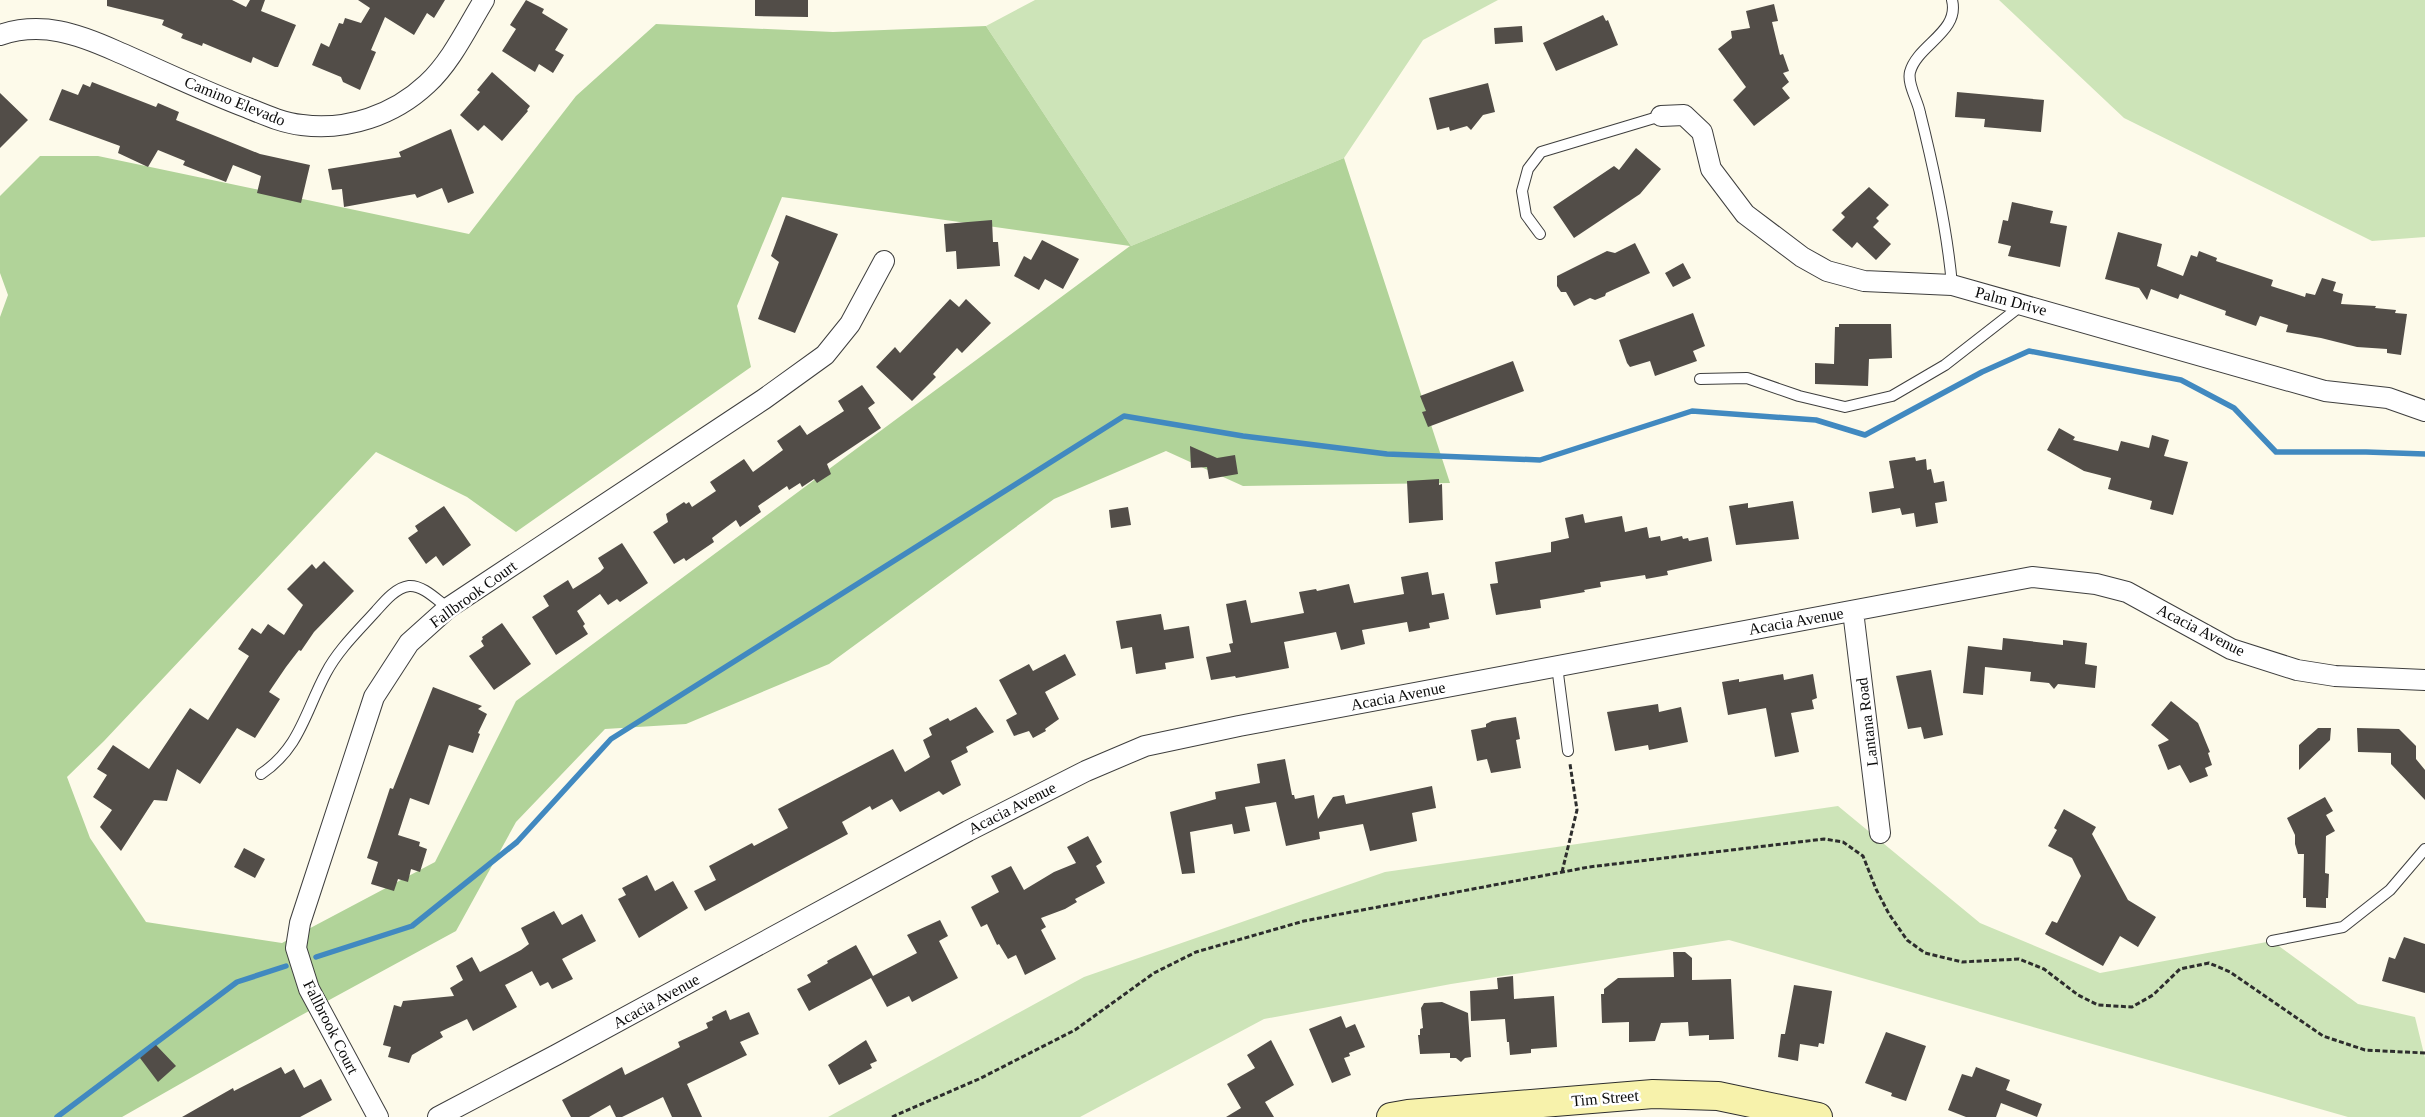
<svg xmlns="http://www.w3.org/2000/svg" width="2425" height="1117" viewBox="0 0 2425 1117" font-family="'Times New Roman',serif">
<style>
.green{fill:#cde4b8}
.forest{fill:#b1d399;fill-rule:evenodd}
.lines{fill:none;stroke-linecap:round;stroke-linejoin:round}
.stream{stroke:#4189c0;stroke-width:5.5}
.building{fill:#524d48}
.lane-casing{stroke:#3e3e3e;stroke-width:12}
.street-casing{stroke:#3e3e3e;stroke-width:22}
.secondary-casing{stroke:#2d2d2d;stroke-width:30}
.path{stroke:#2d2d2d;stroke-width:3;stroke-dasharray:5 2.5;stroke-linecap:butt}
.lane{stroke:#fff;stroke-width:10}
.street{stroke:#fff;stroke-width:20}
.secondary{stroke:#f7f2ab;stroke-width:28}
.labels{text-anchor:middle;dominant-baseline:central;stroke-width:5;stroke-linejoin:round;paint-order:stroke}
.street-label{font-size:16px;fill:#0b0b0b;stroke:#fff}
</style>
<rect width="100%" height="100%" fill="#fdfaea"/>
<path class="green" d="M1035 0H1498L1423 40 1344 158 1131 246 986 26Z
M1999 0H2425V237L2372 241 2124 118Z
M1838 806 1980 923 2100 973 2272 941 2358 1004 2415 1017 2425 1058V1117H2348L1729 940 1451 984 1264 1019 1080 1117H828L1084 977 1385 872Z"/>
<path class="forest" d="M656 24 833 32 986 26 1131 246 1344 158 1450 483 1243 486 1166 451 1054 499 829 664 686 724 605 729 516 822 456 931 298 1017 122 1117H0V317L8 295 0 273V196L40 156H98L469 234 576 96ZM782 197 1130 246 516 701 435 862 282 943 146 922 90 838 67 777 104 741 376 452 467 497 516 532 751 367 737 306Z"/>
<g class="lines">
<path class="stream" d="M316 957 412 926 517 842 611 739 1124 416 1243 436 1387 454 1540 460 1692 411 1816 420 1865 435 1982 372 2029 351 2181 380 2234 408 2276 452H2366L2425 454
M57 1117 237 982 286 966"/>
</g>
<path class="building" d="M107 0H232L246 7 250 0H265L261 11 296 25 278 67H275L253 57 251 63 203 43 202 46 181 38 183 34 162 25 164 20 107 6Z
M358 0H445L434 18 427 13 414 35 385 17 371 50 376 52 360 90 343 82 341 77 312 65 321 43 329 47 339 23 343 24 345 18 361 23 370 8Z
M526 0 544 9 542 13 568 29 555 50 564 55 553 73 539 64 535 72 502 51 516 29 510 25Z
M755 0H808V17L755 16Z
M1774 4 1778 21 1772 22 1780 55 1783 54 1789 71 1783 73 1789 82 1782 88 1790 98 1754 126 1733 100 1746 87 1718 49 1732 38 1731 31 1750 28 1746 11Z
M1603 15 1606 21 1608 20 1618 45 1556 71 1543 43Z
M1522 26 1523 42 1495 44 1494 28Z
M492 72 530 106 527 110 528 111 502 141 484 125 478 131 460 115 480 92 477 90Z
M92 82 156 107 158 103 179 112 176 120 260 154 310 165 301 203 257 193 261 176 233 165 226 182 183 165 185 161 158 150 148 167 118 153 120 146 49 120 62 89 78 95 83 84 90 87Z
M1488 83 1495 112 1483 115 1471 130 1467 126 1450 131 1449 127 1437 130 1429 98Z
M1957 92 2044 100 2041 132 1984 127 1985 119 1955 117Z
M0 93 28 120 0 148Z
M451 129 474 193 448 203 442 188 417 198 415 194 344 207 342 189 332 190 328 169 401 157 399 152Z
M1636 148 1661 169 1640 194 1574 238 1553 207 1614 166 1619 170Z
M1869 187 1889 205 1876 218 1879 221 1873 227 1891 244 1876 260 1857 242 1852 248 1832 230 1845 217 1841 213Z
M2012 202 2053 211 2050 223 2067 226 2060 267 2008 256 2011 246 1998 243 2003 220 2008 221Z
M786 215 838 234 795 333 758 319 779 262 771 256Z
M992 220 993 242H998L1000 266 957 269 956 251 946 252 944 224Z
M2118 232 2162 244 2157 266 2183 276 2191 255 2197 257 2199 251 2217 258 2216 261 2273 280 2271 286 2305 297 2306 293 2315 295 2322 278 2336 282 2333 291 2343 294 2341 304 2376 306 2375 308 2396 310 2395 313 2407 314 2401 355 2387 353V349L2357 347 2321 338 2286 332 2288 325 2260 316 2256 326 2225 315 2226 311 2180 294 2178 299 2151 289 2147 300 2139 288 2105 279Z
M1042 240 1079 259 1063 289 1045 279 1039 290 1014 276 1024 256 1031 260Z
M1635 243 1650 273 1606 293 1605 296 1595 300 1590 298 1574 306 1566 292H1561L1557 286V276L1607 251 1615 253Z
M1683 263 1691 278 1673 287 1665 273Z
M950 299 959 307 966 299 991 323 962 353 957 348 933 374 936 377 912 401 876 367 895 347 900 353Z
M1693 313 1705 346 1693 351 1697 361 1655 376 1650 361 1630 367 1627 363 1619 340Z
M1839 324H1891L1892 358 1869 359 1868 386 1815 384V363L1834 364 1835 327H1839Z
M1513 361 1524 391 1428 427 1422 412 1426 411 1420 396Z
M862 385 875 403 868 408 881 428 827 464 831 474 817 483 814 479 802 487 800 483 789 490 787 486 758 506 761 512 740 527 736 520 712 538 714 542 686 561 684 558 674 564 653 532 668 522 666 514 684 502 686 504 689 502 692 507 716 491 710 482 744 459 753 472 783 450 777 441 800 425 807 435 844 411 838 401Z
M2059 428 2075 437 2073 440 2118 451 2121 441 2149 448 2152 435 2169 440 2164 456 2188 462 2173 515 2150 509 2152 501 2108 489 2111 478 2084 471 2047 450Z
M1190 446 1217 458 1235 455 1238 474 1209 479 1207 467 1191 468Z
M1915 457 1916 461 1926 459 1927 470 1931 469 1934 483 1944 481 1947 501 1935 503 1938 523 1916 527 1914 513 1902 515 1900 508 1872 513 1869 492 1894 488 1889 461Z
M1439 479V485L1442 484 1443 520 1409 523 1407 481Z
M1793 501 1799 539 1736 545 1729 506 1748 503V508Z
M444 506 471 545 443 566 436 556 426 564 408 538 418 531 415 526Z
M1128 507 1131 525 1111 528 1109 510Z
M1583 514 1585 523 1622 516 1625 532 1647 527 1649 538 1660 536 1661 541 1682 536 1683 539 1688 538 1689 541 1708 537 1712 561 1667 571 1668 575 1646 579 1645 575 1600 582 1601 587 1584 590 1585 592 1540 600 1541 608 1496 615 1490 584 1498 583 1495 562 1551 552V542L1569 538 1565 518Z
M622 543 648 583 620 602 617 599 608 605 600 594 577 611 585 624 583 626 588 634 556 655 532 617 549 606 543 596 568 580 573 589 600 572 604 568 598 558Z
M324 561 354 591 314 632 301 651 299 650 286 667 269 692 280 699 255 738 237 728 200 784 177 769 167 801 154 800 121 851 100 827 112 810 93 797 107 775 97 769 113 745 149 769 190 708 208 720 249 656 238 649 252 628 261 634 268 624 284 635 303 605 287 589 312 564 316 569Z
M1428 572 1432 595 1444 593 1449 619 1429 623 1430 628 1409 632 1407 622 1362 630 1365 644 1341 650 1336 632 1284 642 1289 668 1236 678 1235 676 1211 680 1206 657 1231 652 1229 644 1233 643 1226 604 1246 600 1251 623 1304 613 1299 592 1316 589 1317 591 1349 584 1354 603 1404 594 1401 577Z
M1161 614 1164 630 1189 626 1194 658 1165 663 1166 669 1136 674 1132 647 1121 649 1116 621Z
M502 623 531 664 494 690 469 656 484 646 481 641 483 639 482 637Z
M2003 638 2063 645V640L2087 643 2085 664 2097 666 2095 688 2058 684 2054 689 2049 683 2030 681 2031 672 1985 667 1983 695 1963 693 1968 646 2002 650Z
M1065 654 1076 675 1045 692 1059 719 1045 729 1046 731 1033 738 1029 731 1014 736 1006 720 1017 714 999 680 1029 664 1033 671Z
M1931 670 1943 735 1924 739 1921 727 1908 729 1896 676Z
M1783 674 1784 680 1813 674 1817 698 1812 700 1814 709 1791 713 1799 752 1775 757 1766 708 1728 715 1722 682 1739 679V682Z
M433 687 482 706 478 709 487 714 478 733 480 734 473 753 449 745 429 805 410 798 398 835 420 842 419 846 427 849 420 872 411 869 408 882 398 879 394 891 371 884 378 862 367 858 390 788 393 789Z
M2171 701 2198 723 2210 752 2208 753 2212 765 2205 768 2208 776 2190 783 2180 765 2168 770 2158 745 2169 740 2151 725Z
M1658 704 1659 712 1681 707 1688 742 1649 750 1648 745 1615 751 1607 712Z
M976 707 994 732 966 747 968 752 951 761 961 785 943 795 939 791 900 812 892 799 872 810 870 806 842 822 848 834 705 911 694 891 716 880 709 866 752 843 754 846 788 828 778 809 893 749 905 772 930 757 923 740 932 735 929 728 948 718 950 721Z
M1516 717 1520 739 1516 740 1521 768 1491 773 1487 759 1477 761 1471 730 1486 727V724L1492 721Z
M2318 728H2331L2330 740 2299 770V745Z
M2357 728 2399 729 2416 746V759L2425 770V800L2391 764V753L2358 752Z
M1285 759 1292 795H1294L1295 799 1314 795 1318 819 1333 797 1344 795 1346 804 1432 786 1436 808 1412 813 1417 841 1370 851 1363 824 1319 832 1320 839 1286 846 1276 802 1245 807 1250 831 1234 834 1232 824 1190 832 1195 873 1182 874 1170 812 1216 799 1215 792 1260 783 1257 764Z
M2325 797 2333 811 2326 815 2335 831 2326 836 2325 873 2329 874 2328 898H2326V908L2306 907V898H2303L2304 854H2298L2295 844V835L2287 818Z
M2064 809 2096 827 2092 834 2128 900 2156 917 2138 947 2120 936 2103 966 2045 934 2052 921 2057 923 2081 876 2072 858 2048 846 2057 830 2054 828Z
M1088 836 1102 862 1096 866 1105 883 1075 899 1077 902 1065 909 1041 918 1046 927 1041 930 1056 959 1025 975 1016 955 1008 959 999 944 997 945 987 924 981 927 971 907 999 892 991 876 1011 866 1024 890 1054 872 1076 863 1067 847Z
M244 848 265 859 255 878 234 867Z
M647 875 655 891 673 881 688 908 639 938 618 899 626 895 622 888Z
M554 911 562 925 582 914 596 941 562 959 573 979 552 989 548 982 540 986 532 971 505 985 517 1007 473 1031 467 1019 440 1032 443 1037 412 1055 409 1063 388 1057 391 1047 383 1045 394 1005 401 1007 403 1001 454 996 450 988 463 980 456 966 472 957 480 972 521 950 529 944 521 928Z
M940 920 948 936 939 941 958 978 912 1002 909 996 887 1007 871 978 809 1011 797 989 811 982 807 975 828 963 827 961 856 945 873 976 917 953 907 935Z
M2404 937 2425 944V993L2382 981 2389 957 2395 959Z
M1673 952H1685L1692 958V980L1731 979 1734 1039 1709 1040V1035L1689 1036 1688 1022 1661 1023 1655 1041 1629 1042V1022L1602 1023 1601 994H1604V989L1618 978 1674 977Z
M1513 976 1514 999 1554 996 1557 1047 1531 1049V1053L1510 1055 1509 1042H1507L1505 1019 1471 1021 1470 991 1498 989 1497 978Z
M1794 985 1832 991 1824 1044 1819 1043 1818 1047 1800 1044 1798 1061 1778 1057 1781 1034H1785Z
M1442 1002 1468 1013 1471 1057 1465 1058 1461 1062 1456 1058H1450V1053L1420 1054 1418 1035H1420V1029L1423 1028 1421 1008 1424 1003Z
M726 1010 730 1020 749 1012 759 1034 740 1042 747 1055 687 1084 702 1117H672L663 1097 622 1117H616L610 1105 589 1117H571L562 1100 622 1067 625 1075 680 1047 678 1042 708 1028 706 1023 713 1020 712 1017Z
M1341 1016 1346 1028 1355 1024 1365 1047 1349 1053 1350 1056 1344 1058 1351 1075 1332 1083 1309 1029Z
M1886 1032 1926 1046 1906 1101 1891 1096 1892 1093 1865 1083Z
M866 1040 877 1061 870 1064 872 1068 839 1085 828 1065Z
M1271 1040 1294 1085 1265 1102 1274 1117H1226L1241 1108 1227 1084 1255 1068 1247 1055Z
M156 1045 176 1066 158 1082 140 1058Z
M281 1067 285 1074 294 1069 304 1088 321 1079 332 1100 300 1117H182L233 1088 234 1091Z
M1976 1067 2010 1080 2006 1090 2042 1104 2037 1117 2001 1103 1996 1117H1966L1948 1110 1962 1074 1972 1077Z"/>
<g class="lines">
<defs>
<path id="lane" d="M1540 234 1526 215 1522 191 1528 169 1541 152 1661 116
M1952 285C1947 227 1934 169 1920 113 1918 101 1907 84 1910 72 1917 45 1960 32 1952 0
M1700 379 1747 378 1799 396 1845 407 1892 396 1945 365 2022 305
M1557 666 1568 751
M261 774C300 748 305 712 326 673 338 650 358 631 376 611 384 602 395 588 409 586 423 585 437 600 448 608
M2272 941 2343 927 2390 890 2425 849"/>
<path id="street" d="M0 35C42 21 78 34 116 51 160 70 203 91 248 108 265 115 283 123 302 125 347 131 394 115 427 84 451 62 467 28 484 0
M1661 116 1684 115 1702 132 1711 169 1745 214 1802 257 1827 271 1864 281 1952 285 2325 391 2388 398 2425 411
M1853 611 1880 833
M378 1117 309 989 296 948 300 923 374 697 409 643 448 608 764 399 825 355 850 324 884 261
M438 1117 556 1055 968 831 1086 771 1145 746 1239 726 2032 577 2096 584 2127 592 2231 649 2297 670 2335 676 2425 680"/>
<path id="secondary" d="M1391 1117 1408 1114 1653 1094 1718 1096 1818 1117"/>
</defs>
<use href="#lane" class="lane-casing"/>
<use href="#street" class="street-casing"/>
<use href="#secondary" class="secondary-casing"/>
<path class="path" d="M1562 872 1577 810 1570 764
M892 1117 979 1079 1075 1030 1154 973 1196 952 1304 921 1589 867 1824 839 1843 842 1863 856 1876 889 1889 914 1907 940 1925 953 1962 962 2019 959 2044 969 2078 995 2098 1005 2132 1007 2153 995 2180 969 2209 963 2230 972 2323 1036 2365 1050 2425 1053"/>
<use href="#lane" class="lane"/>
<use href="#street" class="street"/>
<use href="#secondary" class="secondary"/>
</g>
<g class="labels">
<g class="street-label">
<text transform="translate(235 101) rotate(22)">Camino Elevado</text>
<text transform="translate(2011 301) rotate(15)">Palm Drive</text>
<text transform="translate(473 594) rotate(-36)">Fallbrook Court</text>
<text transform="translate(1796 621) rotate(-10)">Acacia Avenue</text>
<text transform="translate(2201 630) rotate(27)">Acacia Avenue</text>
<text transform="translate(1398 696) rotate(-11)">Acacia Avenue</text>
<text transform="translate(1867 722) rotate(-97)">Lantana Road</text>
<text transform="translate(1012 808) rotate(-27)">Acacia Avenue</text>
<text transform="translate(656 1001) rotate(-29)">Acacia Avenue</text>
<text transform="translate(331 1027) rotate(63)">Fallbrook Court</text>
<text transform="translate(1605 1098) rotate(-5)">Tim Street</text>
</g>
</g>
</svg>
